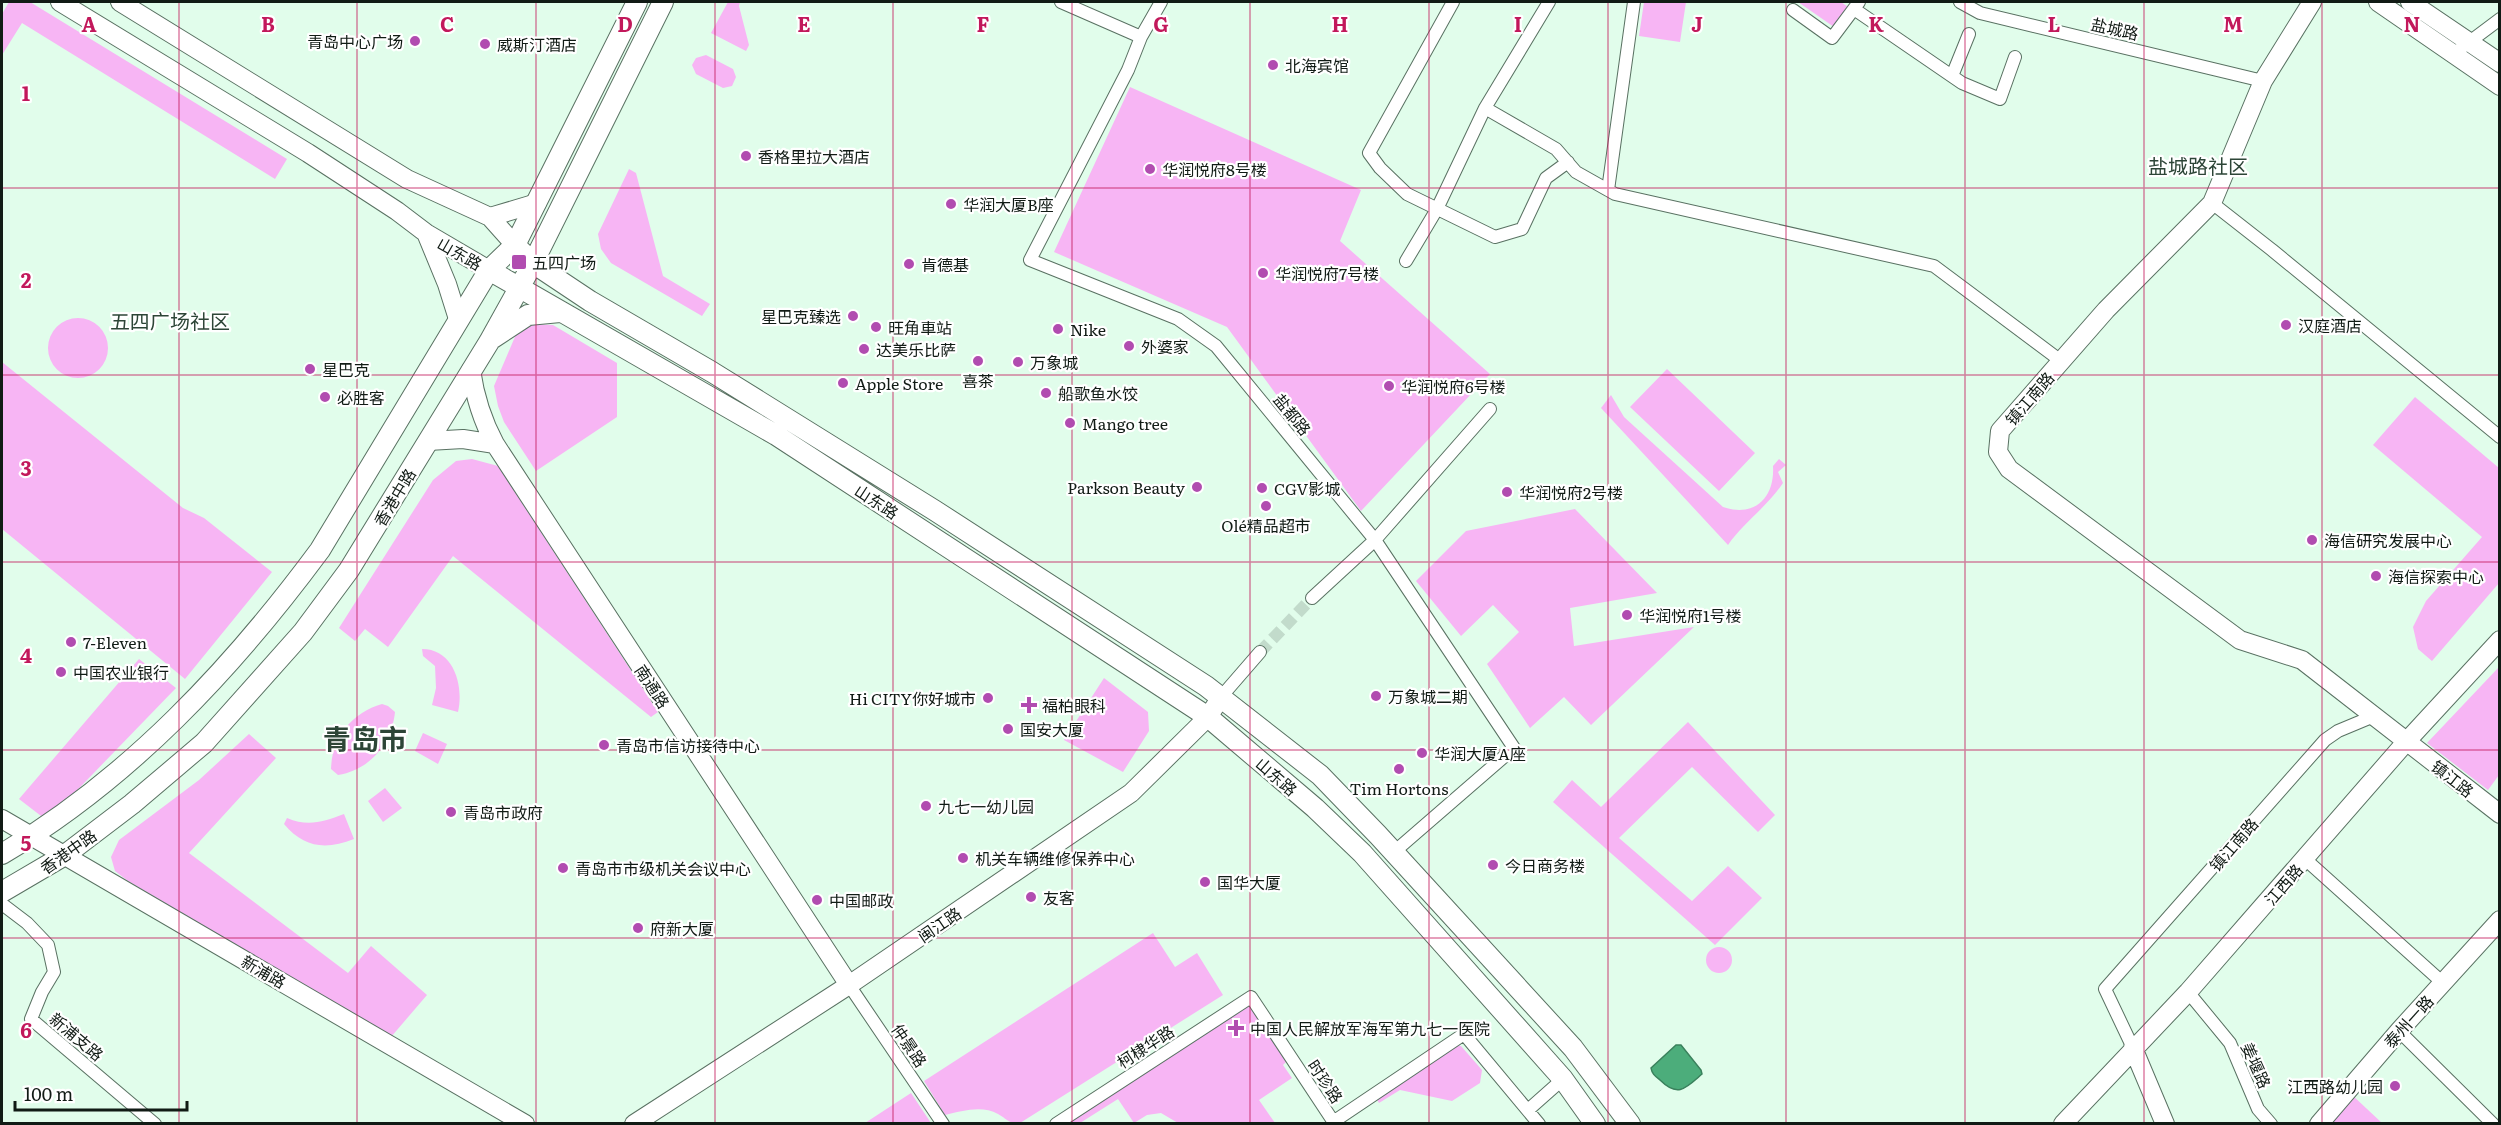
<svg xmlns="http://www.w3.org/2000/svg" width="2501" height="1125" viewBox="0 0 2501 1125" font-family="Literata,'Noto Sans SC',serif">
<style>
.green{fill:#f7b5f4}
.water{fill:#4cad7b;stroke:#3a815c;stroke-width:1.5}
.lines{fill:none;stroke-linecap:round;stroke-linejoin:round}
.street-tunnel{stroke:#c2dbcb;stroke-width:12;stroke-dasharray:12 6;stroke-linecap:butt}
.street-casing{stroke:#597162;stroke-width:14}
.secondary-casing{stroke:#597162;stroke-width:20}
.primary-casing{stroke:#597162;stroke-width:22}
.street{stroke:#fff;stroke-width:12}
.secondary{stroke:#fff;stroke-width:18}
.primary{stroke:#fff;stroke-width:20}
.grid{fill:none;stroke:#c2185b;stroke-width:1.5;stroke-opacity:0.55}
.poi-dot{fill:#b14cb0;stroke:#fff;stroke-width:2}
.labels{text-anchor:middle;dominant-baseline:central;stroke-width:4.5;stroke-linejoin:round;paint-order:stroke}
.street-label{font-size:16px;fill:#111b15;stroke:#fff}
.poi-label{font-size:16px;fill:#111b15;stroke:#fff;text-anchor:start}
.quarter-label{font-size:20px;fill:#2d4537;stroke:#fff}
.town-label{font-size:28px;font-weight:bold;fill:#2d4537;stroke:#fff}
.grid-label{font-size:20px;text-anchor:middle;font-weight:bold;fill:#c2185b;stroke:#fff;stroke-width:4.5;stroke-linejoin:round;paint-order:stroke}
</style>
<rect width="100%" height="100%" fill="#e1fdeb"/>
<path class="green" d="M9 2H30L287 159 275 179 22 23 2 55V14Z
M728 2H740L739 6 749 45 746 51 711 33Z
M1644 2H1686L1680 42 1639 36Z
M1798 2H1841L1848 7 1834 27Z
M706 55 733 69 736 77 732 86 723 88 696 74 692 65 696 58Z
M1130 87 1361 190 1340 241 1490 374 1361 511 1227 327 1054 252Z
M629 169 636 173 663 276 710 304 702 316 611 263 601 249 598 234Z
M48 348a30 30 0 1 1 60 0a30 30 0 1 1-60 0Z
M532 324 553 325 617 363V417L536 471 504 422 498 406 494 386 517 332Z
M2 362 183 508 204 518 272 572 185 679 2 529Z
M1667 369 1755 453 1719 491 1630 407Z
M1611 395 1624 417 1723 507C1755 518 1775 497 1773 466L1779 459 1786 465 1778 472 1783 483C1767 507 1744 522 1728 545L1601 408Z
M2415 397 2499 468V583L2432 661 2418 649 2413 627 2426 601 2482 537 2373 445Z
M472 459 498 466 658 712 651 717 453 556 388 647 365 629 355 641 339 628 433 480 456 461Z
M1575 509 1657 593 1570 608 1574 646 1694 627 1591 725 1564 697 1530 728 1487 664 1519 632 1493 605 1461 636 1416 581 1466 531Z
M422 649C454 649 464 686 458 712L432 705 436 688 435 666 423 656Z
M139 659 176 688 58 810 45 819 19 799Z
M2499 667V775L2488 790 2427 743Z
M1104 678 1148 712 1149 731 1123 772 1064 740Z
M382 704 388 706 395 712C392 743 370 770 338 775L331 769C332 738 351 713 382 704Z
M1688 722 1775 815 1758 832 1692 767 1619 838 1692 901 1728 866 1762 898 1715 945 1553 802 1572 780 1601 807Z
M423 733 447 744 438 764 415 751Z
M249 734 276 758 189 853 348 973 371 946 427 995 391 1037 128 881 115 871 111 857 119 840 199 780Z
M385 788 402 808 383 822 368 801Z
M344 814 354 839C326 850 304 848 284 824L287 818C308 827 323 822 344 814Z
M1153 933 1175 967 1197 953 1223 995 1020 1123C1009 1124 1007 1119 998 1114 982 1105 962 1111 945 1115L924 1081Z
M1706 960a13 13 0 1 1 26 0a13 13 0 1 1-26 0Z
M1248 1003 1287 1061 1283 1065 1292 1078 1259 1100 1275 1123H1178L1161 1113 1147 1115 1134 1123 1118 1099 1080 1123 1065 1124Z
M1456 1045 1461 1046 1482 1070 1480 1083 1452 1101 1400 1090 1379 1103 1375 1096Z
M911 1093 931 1123H865Z
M2351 1094 2382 1123 2325 1124Z"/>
<path class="water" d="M1676 1045H1681L1701 1070 1702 1074C1686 1088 1678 1098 1660 1080 1655 1076 1652 1074 1651 1068Z"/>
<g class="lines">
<path class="street-tunnel" d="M1260 652 1312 598"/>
<defs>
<path id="street" d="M1061 2 1141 37 1161 2
M1453 2 1369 153 1380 168 1407 194 1495 237 1522 229 1546 178 1568 162
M1960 2 1980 13 2263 81
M1854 9 1962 83 2000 99 2015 57
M1793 10 1832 38 1859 2
M1141 37 1128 70 1030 260 1178 319 1216 346 1375 540 1514 748 1394 852
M2452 55 2500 19
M1952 76 1969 34
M1485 108 1556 149 1576 172 1615 194 1934 266 2061 361
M1608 190 1634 2
M2212 203 2272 250 2500 437
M1406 261 1437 209 1485 108 1549 2
M1312 598 1375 540 1490 409
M1221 697 1260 652
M2305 859 2443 983
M2 904 27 923 48 945 54 972 42 992 31 1019 155 1124
M849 985 943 1124
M2188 992 2230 1043 2258 1109 2271 1124
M2399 1031 2493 1124
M2133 1048 2105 989 2325 740 2338 731 2374 716
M1528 1110 1563 1079
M1333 1122 1464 1034 1539 1124
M1056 1124 1251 997 1335 1124"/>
<path id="secondary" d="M60 2 308 153 397 211 426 233 489 270
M120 2 407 179 490 217 515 245
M2312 2 2263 81 2212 203 2106 310 2000 431 1998 452 2009 469 2240 640 2302 660 2500 814
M2378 2 2500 86
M2410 2 2500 63
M490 217 537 203
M426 233 447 284 458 319
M471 370C475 398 482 420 495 444L849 985
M428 441 463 439 495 444
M2 819 525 1124
M2133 1048 2165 1124
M634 1124 849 985 1131 793 1208 717 1221 697
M2063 1124 2188 992 2406 742 2500 640
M2319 1124 2399 1031 2500 920"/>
<path id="primary" d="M515 245 533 263 590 301 712 372 934 510 1206 686 1320 775 1378 835 1573 1048 1630 1124
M489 270 776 435 1208 717 1315 808 1362 853 1563 1079 1595 1124
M493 338 528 315 560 312
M2 854C129 779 232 669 320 550L489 270 515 245 637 2
M2 892 65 855 132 804 204 743 303 632 349 570 489 342 533 263 663 2"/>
</defs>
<use href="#street" class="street-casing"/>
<use href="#secondary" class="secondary-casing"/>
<use href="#primary" class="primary-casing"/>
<use href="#street" class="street"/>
<use href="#secondary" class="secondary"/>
<use href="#primary" class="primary"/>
</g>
<path class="grid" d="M179 2V1124M357 2V1124M536 2V1124M715 2V1124M893 2V1124M1072 2V1124M1250 2V1124M1429 2V1124M1608 2V1124M1786 2V1124M1965 2V1124M2144 2V1124M2322 2V1124M2 188H2500M2 375H2500M2 562H2500M2 750H2500M2 938H2500"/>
<g class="poi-dot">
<circle cx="415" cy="41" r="6"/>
<circle cx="485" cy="44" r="6"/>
<circle cx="1273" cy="65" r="6"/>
<circle cx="746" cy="156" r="6"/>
<circle cx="1150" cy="169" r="6"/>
<circle cx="951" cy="204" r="6"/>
<rect x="511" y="254" width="16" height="16" rx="3"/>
<circle cx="909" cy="264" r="6"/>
<circle cx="1263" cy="273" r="6"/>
<circle cx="853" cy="316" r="6"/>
<circle cx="2286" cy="325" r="6"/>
<circle cx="876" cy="327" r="6"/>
<circle cx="1058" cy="329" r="6"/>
<circle cx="1129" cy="346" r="6"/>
<circle cx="864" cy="349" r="6"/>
<circle cx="978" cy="361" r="6"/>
<circle cx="1018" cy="362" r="6"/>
<circle cx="310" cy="369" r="6"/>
<circle cx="843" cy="383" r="6"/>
<circle cx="1389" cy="386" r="6"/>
<circle cx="1046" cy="393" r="6"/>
<circle cx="325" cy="397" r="6"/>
<circle cx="1070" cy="423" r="6"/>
<circle cx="1197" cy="487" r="6"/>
<circle cx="1262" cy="488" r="6"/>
<circle cx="1507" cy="492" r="6"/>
<circle cx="1266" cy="506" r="6"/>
<circle cx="2312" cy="540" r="6"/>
<circle cx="2376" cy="576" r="6"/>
<circle cx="1627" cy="615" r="6"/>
<circle cx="71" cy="642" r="6"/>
<circle cx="61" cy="672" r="6"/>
<circle cx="1376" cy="696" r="6"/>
<circle cx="988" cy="698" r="6"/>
<path d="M1026 696h6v6h6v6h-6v6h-6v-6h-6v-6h6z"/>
<circle cx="1008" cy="729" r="6"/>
<circle cx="604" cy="745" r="6"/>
<circle cx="1422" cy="753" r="6"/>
<circle cx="1399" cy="769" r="6"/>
<circle cx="926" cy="806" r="6"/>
<circle cx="451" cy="812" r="6"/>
<circle cx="963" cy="858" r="6"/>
<circle cx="1493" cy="865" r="6"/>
<circle cx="563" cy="868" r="6"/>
<circle cx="1205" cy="882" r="6"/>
<circle cx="1031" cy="897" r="6"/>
<circle cx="817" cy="900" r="6"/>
<circle cx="638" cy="928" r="6"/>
<path d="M1233 1019h6v6h6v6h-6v6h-6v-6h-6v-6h6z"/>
<circle cx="2395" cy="1086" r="6"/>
</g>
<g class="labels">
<g class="street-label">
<text transform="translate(2115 28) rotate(13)">盐城路</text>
<text transform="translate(460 253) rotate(30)">山东路</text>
<text transform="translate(2029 398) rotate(-49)">镇江南路</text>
<text transform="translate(1293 414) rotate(51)">盐都路</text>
<text transform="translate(394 497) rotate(-59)">香港中路</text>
<text transform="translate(877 501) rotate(33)">山东路</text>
<text transform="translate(653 686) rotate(57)">南通路</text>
<text transform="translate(1277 776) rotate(41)">山东路</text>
<text transform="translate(2453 778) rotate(38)">镇江路</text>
<text transform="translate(2233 844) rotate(-49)">镇江南路</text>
<text transform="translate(68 851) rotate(-35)">香港中路</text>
<text transform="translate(2283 884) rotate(-49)">江西路</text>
<text transform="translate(939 924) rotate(-34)">闽江路</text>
<text transform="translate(264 971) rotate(30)">新浦路</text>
<text transform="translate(2408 1021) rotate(-48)">泰州一路</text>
<text transform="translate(77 1036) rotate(40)">新浦支路</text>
<text transform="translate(910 1045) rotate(56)">仲景路</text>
<text transform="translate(1145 1046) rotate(-33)">柯棣华路</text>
<text transform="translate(2257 1065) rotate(66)">姜堰路</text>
<text transform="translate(1326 1081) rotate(56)">时珍路</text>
</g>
<g class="poi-label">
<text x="403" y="41" text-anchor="end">青岛中心广场</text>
<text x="497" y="44">威斯汀酒店</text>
<text x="1285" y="65">北海宾馆</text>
<text x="758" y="156">香格里拉大酒店</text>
<text x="1162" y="169">华润悦府8号楼</text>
<text x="963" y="204">华润大厦B座</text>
<text x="532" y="262">五四广场</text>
<text x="921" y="264">肯德基</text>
<text x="1275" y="273">华润悦府7号楼</text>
<text x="841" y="316" text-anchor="end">星巴克臻选</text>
<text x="2298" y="325">汉庭酒店</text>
<text x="888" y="327">旺角車站</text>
<text x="1070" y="329">Nike</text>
<text x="1141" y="346">外婆家</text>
<text x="876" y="349">达美乐比萨</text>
<text x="1030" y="362">万象城</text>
<text x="322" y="369">星巴克</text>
<text x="978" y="380" text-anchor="middle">喜茶</text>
<text x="855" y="383">Apple Store</text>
<text x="1401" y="386">华润悦府6号楼</text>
<text x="1058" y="393">船歌鱼水饺</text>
<text x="337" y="397">必胜客</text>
<text x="1082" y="423">Mango tree</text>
<text x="1185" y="487" text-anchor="end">Parkson Beauty</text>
<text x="1274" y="488">CGV影城</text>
<text x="1519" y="492">华润悦府2号楼</text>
<text x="1266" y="525" text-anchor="middle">Olé精品超市</text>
<text x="2324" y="540">海信研究发展中心</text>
<text x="2388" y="576">海信探索中心</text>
<text x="1639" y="615">华润悦府1号楼</text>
<text x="83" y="642">7-Eleven</text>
<text x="73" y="672">中国农业银行</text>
<text x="1388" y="696">万象城二期</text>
<text x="976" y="698" text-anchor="end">Hi CITY你好城市</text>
<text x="1042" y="705">福柏眼科</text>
<text x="1020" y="729">国安大厦</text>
<text x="616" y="745">青岛市信访接待中心</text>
<text x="1434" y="753">华润大厦A座</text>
<text x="1399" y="788" text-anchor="middle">Tim Hortons</text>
<text x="938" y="806">九七一幼儿园</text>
<text x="463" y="812">青岛市政府</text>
<text x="975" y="858">机关车辆维修保养中心</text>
<text x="1505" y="865">今日商务楼</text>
<text x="575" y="868">青岛市市级机关会议中心</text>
<text x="1217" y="882">国华大厦</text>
<text x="1043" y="897">友客</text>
<text x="829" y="900">中国邮政</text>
<text x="650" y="928">府新大厦</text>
<text x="1250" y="1028">中国人民解放军海军第九七一医院</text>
<text x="2383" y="1086" text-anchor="end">江西路幼儿园</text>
</g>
<g class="quarter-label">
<text x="2198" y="165">盐城路社区</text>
<text x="170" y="320">五四广场社区</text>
</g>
<g class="town-label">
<text x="365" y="738">青岛市</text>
</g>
</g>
<g class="grid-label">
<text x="89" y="32">A</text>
<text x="268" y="32">B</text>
<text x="447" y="32">C</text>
<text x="625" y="32">D</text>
<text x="804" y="32">E</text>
<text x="983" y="32">F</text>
<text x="1161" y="32">G</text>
<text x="1340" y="32">H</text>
<text x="1518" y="32">I</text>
<text x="1697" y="32">J</text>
<text x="1876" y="32">K</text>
<text x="2054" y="32">L</text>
<text x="2233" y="32">M</text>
<text x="2412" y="32">N</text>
<text x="26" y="101">1</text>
<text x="26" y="288">2</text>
<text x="26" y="476">3</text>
<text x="26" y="663">4</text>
<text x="26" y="851">5</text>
<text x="26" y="1038">6</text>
</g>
<rect width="2501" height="1125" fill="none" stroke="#111b15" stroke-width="6"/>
<path d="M15 1101v9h172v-9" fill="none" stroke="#111b15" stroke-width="3"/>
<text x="24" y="1101" font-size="18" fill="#111b15" stroke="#ffffff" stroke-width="4.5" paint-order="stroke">100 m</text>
</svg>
